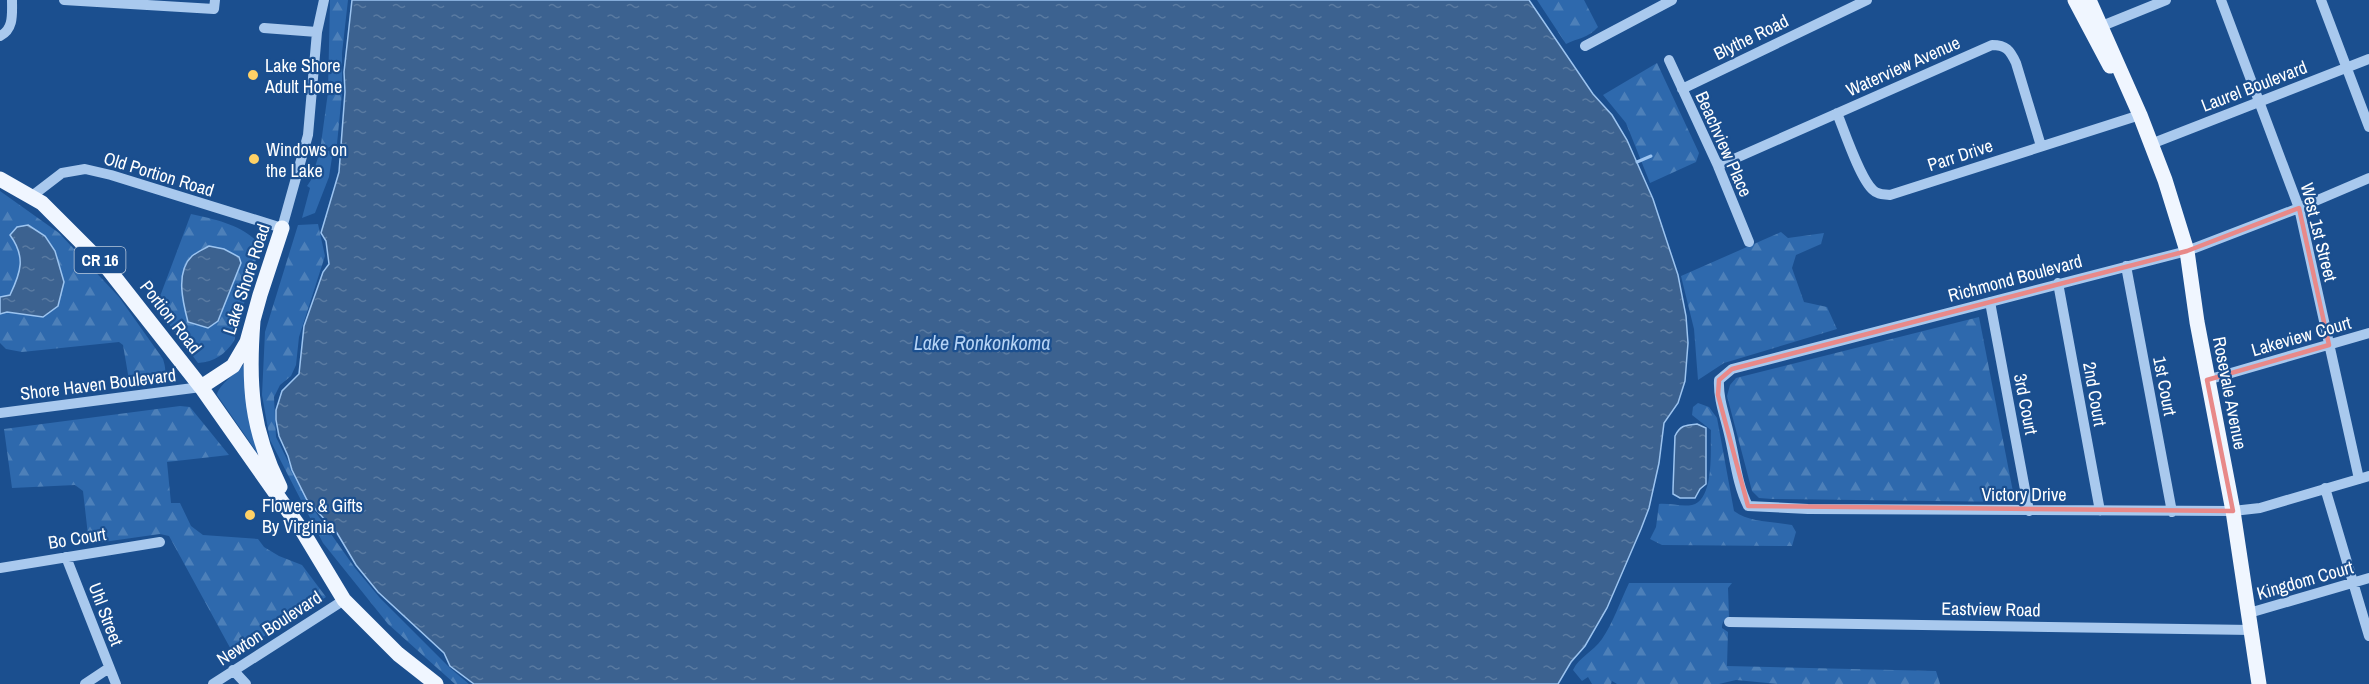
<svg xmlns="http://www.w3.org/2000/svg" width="2369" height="684" viewBox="0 0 2369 684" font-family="'Archivo Narrow',sans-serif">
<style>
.green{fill:#2e69ad}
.forest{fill:url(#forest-firs)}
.water{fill:url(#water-ripples);stroke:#9cc4f0;stroke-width:1.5}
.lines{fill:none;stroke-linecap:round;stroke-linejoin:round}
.stream{stroke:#9cc4f0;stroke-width:3}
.minor{stroke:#a9c9ee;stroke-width:10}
.major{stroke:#f0f6ff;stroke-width:15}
.marked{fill:none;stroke:#e88989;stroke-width:4.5;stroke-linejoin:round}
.poi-dot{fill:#ffd166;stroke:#1b4f8f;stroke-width:2}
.labels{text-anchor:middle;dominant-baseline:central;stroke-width:4.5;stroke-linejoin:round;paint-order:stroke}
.shield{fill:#1b4f8f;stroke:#bbcadd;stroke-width:1.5}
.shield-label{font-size:16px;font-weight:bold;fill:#fff}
.street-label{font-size:18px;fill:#fff;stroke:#1b4f8f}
.poi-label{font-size:18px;fill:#fff;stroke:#1b4f8f;text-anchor:start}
.water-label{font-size:20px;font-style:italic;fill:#b5d3f5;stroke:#1b4f8f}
</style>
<defs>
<pattern id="forest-firs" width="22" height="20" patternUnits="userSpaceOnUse" patternTransform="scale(1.5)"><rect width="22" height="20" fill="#2e69ad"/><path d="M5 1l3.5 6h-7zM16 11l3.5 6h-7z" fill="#4d80b9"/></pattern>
<pattern id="water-ripples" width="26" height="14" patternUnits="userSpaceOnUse" patternTransform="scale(1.5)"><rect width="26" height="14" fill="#3c6290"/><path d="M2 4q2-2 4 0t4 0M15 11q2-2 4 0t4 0" fill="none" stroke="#597aa1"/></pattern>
</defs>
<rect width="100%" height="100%" fill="#1b4f8f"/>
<path class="green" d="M320 151H333L329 177 315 213 302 218 310 188 307 186 311 180Z
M246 362 265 464 217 395C218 385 238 372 246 362Z"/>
<path class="forest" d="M330 0H348L342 53V93L337 144 320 151 328 92Z
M1537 0H1584L1598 27C1588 38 1578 38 1566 44Z
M1657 63 1699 153 1696 162 1650 183 1626 123 1603 95Z
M0 191 59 233 119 297 163 359C166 369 167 376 160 383L130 386 123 345 119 342 22 352 6 349 0 343V314L7 312 43 317 64 282 55 251 19 247 20 273 10 295 0 297Z
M191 214C217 220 240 224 260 244L234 341C225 354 215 362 198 363L156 307Z
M318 224 325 256 299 337 296 365 291 376 280 385 274 397 276 437 307 500 355 568 380 598 450 668 469 684H455L388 624 323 543 270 440 262 395 265 332 298 225Z
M1781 232 1788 238 1824 233 1821 244 1796 255 1792 268 1804 302 1827 307 1837 329 1724 363 1698 380 1694 329 1681 276Z
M1979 317 2015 502 1772 499 1759 498 1752 491 1727 396 1730 385 1736 378Z
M1698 403 1709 407 1717 418 1734 511C1750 523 1773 521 1792 525L1796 532 1792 546 1662 545 1650 539 1656 527 1659 504C1669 503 1682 507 1692 505 1715 500 1710 448 1711 430L1692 415 1693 407Z
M180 406 190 407 229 455 167 462 171 503H180L191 526 203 535 258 539 264 547 279 556 302 565 326 597 234 655 169 536 160 534 89 544 83 491 75 485 12 488 4 429Z
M1629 583H1732L1728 588 1729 617C1724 620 1722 622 1722 628L1728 632 1727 666 1936 671 1940 684H1778L1736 680 1719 684H1617L1612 681 1611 684H1592L1588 677 1582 681 1573 670C1579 657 1593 652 1602 639 1613 623 1620 602 1629 583Z"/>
<path class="water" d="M352 0H1529L1593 94 1612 115 1627 140 1653 199 1678 275 1686 316 1688 343 1685 381 1678 403 1664 423 1659 463 1649 508 1641 529 1607 608 1585 646 1571 662 1558 684H474L450 666 444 653 378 592 356 565 337 533 307 500 292 470 288 456 279 436 276 420V410L282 391 299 374 304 326 323 272 329 264 326 241 321 233 339 172 345 92 344 72Z
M28 225 45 236 55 251 64 282 58 306 43 317 7 312 0 314V297L10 295C21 272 26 257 10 235L17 227Z
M209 246 224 249 239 257 241 263 218 321 208 328 188 322C183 303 175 272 192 256 197 252 204 249 209 246Z
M1697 424 1706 428V484L1700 489 1695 498H1680L1673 494V489L1675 436C1680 425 1686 425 1697 424Z"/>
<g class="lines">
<path class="stream" d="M1637 162 1651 156"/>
<path class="minor" d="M64 0 214 9 215 0
M2221 0 2299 208 2359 479
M2321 0 2369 127
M2102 26 2166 0
M264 28 317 32
M0 36C14 29 12 14 12 0
M1585 46 1672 0
M1669 60 1718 166 1749 242
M1682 89 1867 0
M1837 113C1844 130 1860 179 1873 190 1878 195 1883 194 1890 195L2140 115
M2151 144 2369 59
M1718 166 1992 45C2006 45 2010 50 2016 63L2041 146
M2369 178 2299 208 2187 251 1732 369 1719 380C1718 399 1725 416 1729 434 1735 459 1737 484 1748 506L1808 509 2233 511 2260 508 2369 476
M32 196 62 173 85 169 111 175 282 228 308 135 317 32 324 0
M2126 266 2172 512
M2058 283 2100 511
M1990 302 2029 511
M2207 380 2369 333
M0 413 201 387
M2325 488 2369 636
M66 557 116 684
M0 568 160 542
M2249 613 2369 578
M1729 622 2252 630
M233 670 246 684
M85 684 109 668
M213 684 344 600"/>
<path class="major" d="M2075 0 2110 66
M2089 0 2140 115 2165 180 2187 251 2197 322 2233 511 2259 684
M0 179 42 203 109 270 201 387 303 532 344 600 398 654 436 684
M253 321C248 385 251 429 280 487
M201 387 233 366 247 342 260 295 282 228"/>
</g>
<path class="marked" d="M2299 208 2329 345 2207 380 2233 511 1748 506 1718 395 1719 380 1732 369 2187 251Z"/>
<g class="poi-dot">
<circle cx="253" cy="75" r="6"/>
<circle cx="254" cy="159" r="6"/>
<circle cx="250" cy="515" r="6"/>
</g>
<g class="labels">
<rect class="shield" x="74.5" y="247" width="51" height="26" rx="4.5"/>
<g class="shield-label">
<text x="100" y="260">CR 16</text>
</g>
<g class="street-label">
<text transform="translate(1751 37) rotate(-26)">Blythe Road</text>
<text transform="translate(1903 66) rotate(-24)">Waterview Avenue</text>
<text transform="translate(2254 86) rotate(-21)">Laurel Boulevard</text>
<text transform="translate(1724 144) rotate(66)">Beachview Place</text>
<text transform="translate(1960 155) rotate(-18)">Parr Drive</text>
<text transform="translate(159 174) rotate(17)">Old Portion Road</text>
<text transform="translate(2319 232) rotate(76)">West 1st Street</text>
<text transform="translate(2015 278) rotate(-15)">Richmond Boulevard</text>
<text transform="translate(246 279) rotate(-72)">Lake Shore Road</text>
<text transform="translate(171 317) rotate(52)">Portion Road</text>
<text transform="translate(2301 336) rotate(-16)">Lakeview Court</text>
<text transform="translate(98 384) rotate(-7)">Shore Haven Boulevard</text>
<text transform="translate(2165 386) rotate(79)">1st Court</text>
<text transform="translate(2230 393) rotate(79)">Rosevale Avenue</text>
<text transform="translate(2095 394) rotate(80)">2nd Court</text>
<text transform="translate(2026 404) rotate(79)">3rd Court</text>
<text x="2024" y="494">Victory Drive</text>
<text transform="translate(77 538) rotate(-9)">Bo Court</text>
<text transform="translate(2305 580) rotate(-16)">Kingdom Court</text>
<text transform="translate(1991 609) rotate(1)">Eastview Road</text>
<text transform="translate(106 614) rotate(69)">Uhl Street</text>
<text transform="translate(269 628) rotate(-33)">Newton Boulevard</text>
</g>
<g class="poi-label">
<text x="265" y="65">Lake Shore<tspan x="265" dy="21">Adult Home</tspan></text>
<text x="266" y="149">Windows on<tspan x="266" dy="21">the Lake</tspan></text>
<text x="262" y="505">Flowers &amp; Gifts<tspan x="262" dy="21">By Virginia</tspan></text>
</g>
<g class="water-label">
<text x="982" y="342">Lake Ronkonkoma</text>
</g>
</g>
</svg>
